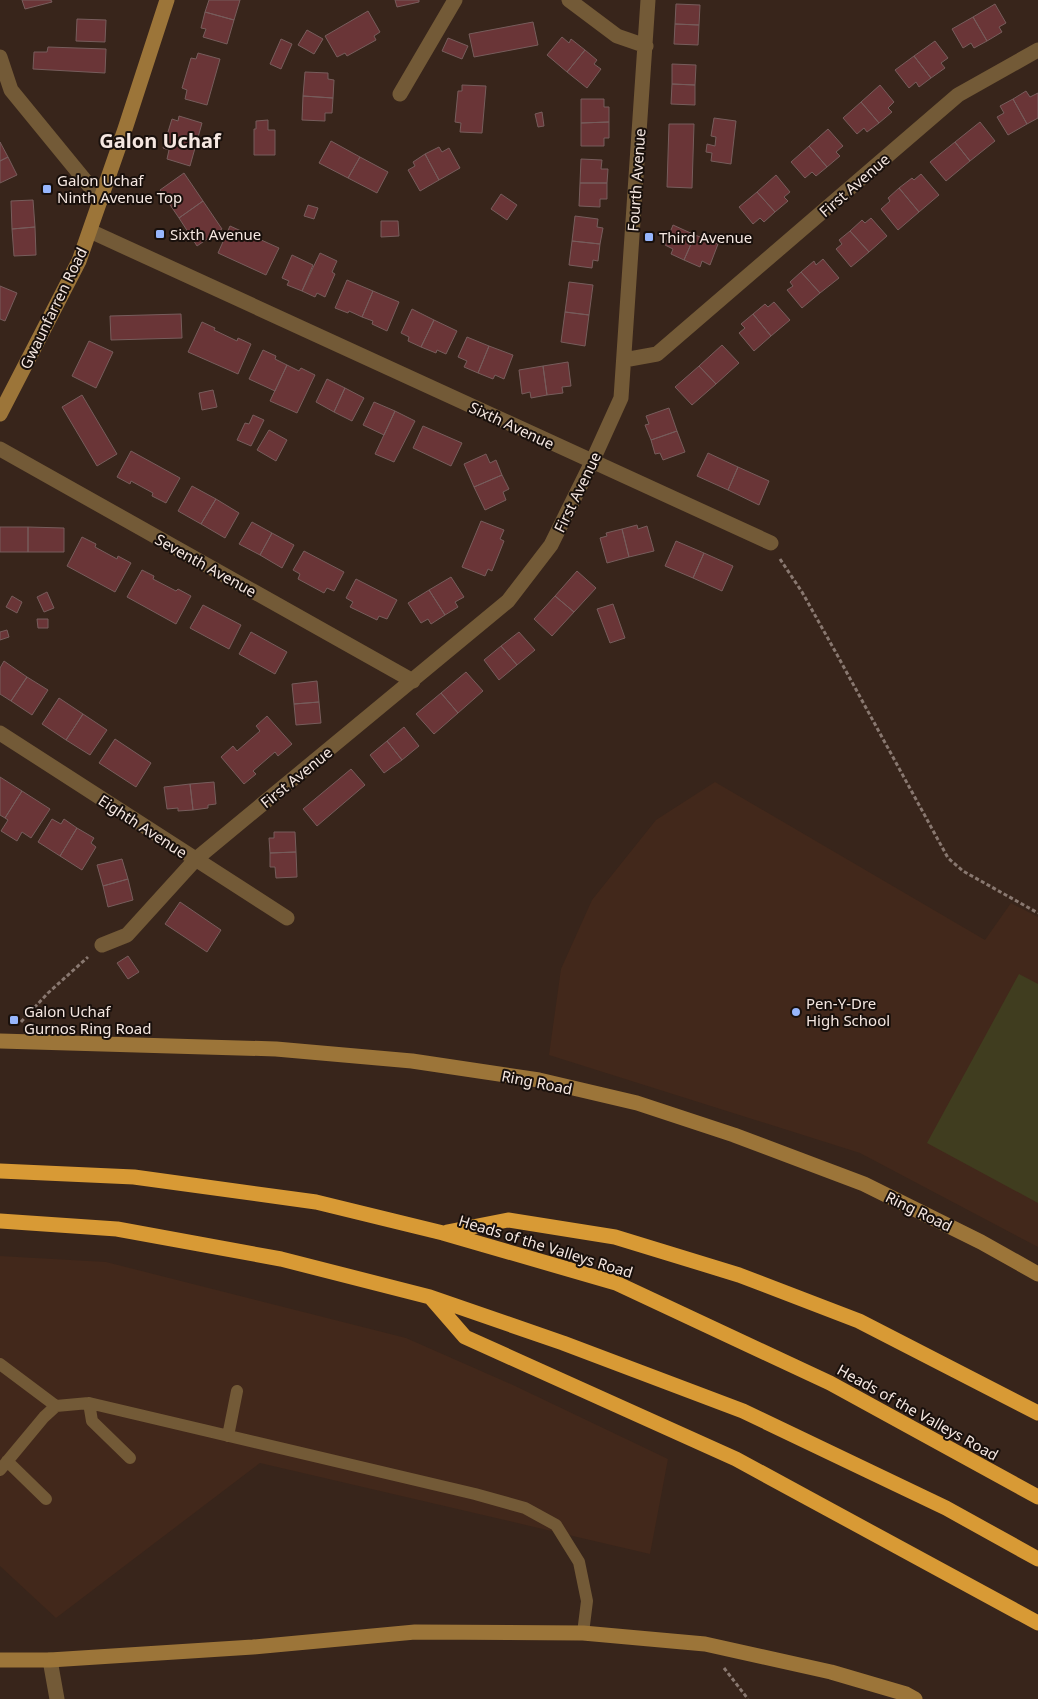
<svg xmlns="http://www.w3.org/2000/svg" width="1038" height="1699" viewBox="0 0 1038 1699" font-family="'Noto Sans',sans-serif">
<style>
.built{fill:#42281b}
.green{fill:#403d1f}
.building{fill:#6a3537;stroke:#775d5c}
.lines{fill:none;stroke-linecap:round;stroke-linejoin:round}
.path{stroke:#897870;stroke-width:3;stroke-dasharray:4 2.5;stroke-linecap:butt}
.lane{stroke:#735a37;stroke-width:12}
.street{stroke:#735a37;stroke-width:15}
.secondary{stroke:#9c7539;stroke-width:15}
.highway{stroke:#d89a35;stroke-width:15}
.poi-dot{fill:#97b6fd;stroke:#19100c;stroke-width:2}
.labels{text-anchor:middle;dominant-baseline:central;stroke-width:4;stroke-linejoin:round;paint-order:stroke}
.poi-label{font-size:15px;fill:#f5e7e1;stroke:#19100c;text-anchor:start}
.street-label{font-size:15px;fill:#f5e7e1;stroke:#19100c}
.district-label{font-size:20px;font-weight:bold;fill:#f5e7e1;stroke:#19100c}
</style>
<rect width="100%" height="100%" fill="#38251b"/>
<path class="built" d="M715 782 985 940 1011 903 1038 917V1247L860 1153 549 1055 561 969 592 900 656 820Z
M0 1256 106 1262 406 1338 513 1385 668 1459 650 1554 260 1463 56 1618 0 1566Z"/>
<path class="green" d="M1019 974 1038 984V1203L927 1143Z"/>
<path class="building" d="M22 0H51L52 2 25 9Z
M209 0H240L234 20 205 12Z
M395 0H419V2L397 7Z
M676 4 700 5 699 25 675 24Z
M995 4 1006 23 999 27 1002 32 987 41 973 17Z
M368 11 380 32 374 36 376 40 347 56 345 53 337 57 325 36Z
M205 12 234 20 227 44 203 37 206 29 201 28Z
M973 17 987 41 974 48 971 43 963 48 952 29Z
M77 19 106 20 105 42 76 41Z
M533 22 538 45 474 57 469 34Z
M675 24 699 25 698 45 674 44Z
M307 30 323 39 314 54 298 45Z
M562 37 569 43 571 39 585 50 567 72 547 55Z
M448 38 468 46 462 59 442 51Z
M281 39 292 44 281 69 270 64Z
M935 41 948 58 941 63 945 68 931 78 914 56Z
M48 47 106 49 105 73 33 69 34 52H47Z
M585 50 597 60 594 64 601 69 587 88 567 72Z
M198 53 220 59 207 105 185 99 187 90 182 88 191 58 196 59Z
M914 56 931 78 919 87 916 82 909 88 895 70Z
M672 64 696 65 695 85 672 84Z
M305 72 328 73V79L334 80 333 98 303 96Z
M672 84 695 85V105L671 104Z
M462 85 486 86 482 133 460 132 461 123 455 122 458 91H462Z
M880 85 894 102 888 108 892 112 879 123 861 102Z
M1026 91 1030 97 1038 93V118L1027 124 1013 99Z
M303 96 333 98 332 113H325V121L302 120Z
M581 99H604V107H609V122L581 123Z
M1013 99 1027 124 1008 135 997 117 1004 113 1000 106Z
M861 102 879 123 867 132 864 128 857 134 843 118Z
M542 112 544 126 538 127 535 114Z
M179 116 202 123 190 166 167 159 169 150 163 148 172 119 178 121Z
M714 118 736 121 731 164 711 161 712 153 706 152 707 144 715 146 716 137 711 136Z
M268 120V130H275V155H254V129H256V121Z
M609 122V138H604V146H581V123Z
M980 122 995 141 970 161 955 142Z
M669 124H694L692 188 667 187Z
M828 129 843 146 836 152 840 156 827 167 809 146Z
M331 141 360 157 348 178 319 163Z
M0 142 8 157 0 161Z
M955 142 970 161 946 181 930 162Z
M809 146 827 167 816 176 812 172 805 178 791 162Z
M439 147 442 152 449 148 460 168 439 180 425 154Z
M425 154 439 180 420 191 408 170 415 166 413 162Z
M8 157 17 175 0 183V161Z
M360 157 388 172 377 193 348 178Z
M581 159 602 160 601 169H608L607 183H580Z
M184 173 203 201 179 218 160 190Z
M921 174 939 195 919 212 899 188 912 178 914 180Z
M776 175 790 192 784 197 788 201 775 212 757 192Z
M580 183H607V199H600V207L579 206Z
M899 188 919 212 898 230 881 209 890 201 888 198Z
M757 192 775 212 764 222 760 218 753 224 739 207Z
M501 194 517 205 507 220 491 209Z
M33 200 35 227 12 229 11 201Z
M203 201 222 229 197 246 179 218Z
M308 205 318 208 314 219 304 216Z
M575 216 598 219 597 227 603 228 600 244 572 241Z
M871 218 887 236 869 252 850 231 862 220 865 223Z
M381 221H398L399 236 381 237Z
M673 225 695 235 684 260 671 254 673 249 665 245Z
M230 226 279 248 266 275 218 253Z
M35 227 36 255 14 256 12 229Z
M850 231 869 252 851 267 836 249 842 244 839 240Z
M695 235 718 244 710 265 702 261 700 267 684 260Z
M572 241 600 244 598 261 593 260 592 268 569 265Z
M320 253 337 261 332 272 335 274 325 297 317 293 315 297 302 291Z
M292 255 313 265 302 291 287 285 289 281 282 278Z
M823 259 839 278 820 293 801 272 814 261 816 265Z
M801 272 820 293 802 308 787 290 793 286 790 282Z
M347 280 373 291 362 317 349 311 348 313 335 308Z
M569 282 593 285 589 315 565 312Z
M0 286 17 293 5 321 0 319Z
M373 291 399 302 387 331 372 324 373 321 362 317Z
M774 302 790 320 771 336 753 314 765 304 768 307Z
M412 309 434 320 421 347 408 341 409 337 401 333Z
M565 312 589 315 585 346 561 342Z
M181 314 182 338 111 340 110 316Z
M753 314 771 336 754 351 739 333 745 328 741 324Z
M434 320 457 331 446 354 437 350 436 353 421 347Z
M202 322 215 328 214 330 237 341 238 338 251 344 238 374 188 352Z
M467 337 489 346 478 373 464 367 467 361 458 357Z
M89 341 113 352 96 388 72 376Z
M722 345 739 363 716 384 699 366Z
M489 346 513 355 504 379 495 375 493 379 478 373Z
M263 350 276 356 275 359 287 365 275 391 249 379Z
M568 362 571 386 562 387 563 393 547 395 543 366Z
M287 365 299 371 301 368 315 375 297 413 270 401Z
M543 366 547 395 531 398 530 392 522 394 519 370Z
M699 366 716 384 692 405 675 387Z
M327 379 345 388 334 412 316 402Z
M345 388 364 398 352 421 334 412Z
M213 390 217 407 202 410 199 393Z
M82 395 117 454 97 466 62 407Z
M374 402 395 411 384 435 363 425Z
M669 408 677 431 651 440 645 425 649 424 646 416Z
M395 411 415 421 394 462 375 454Z
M253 415 264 420 251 446 237 440 245 423 249 424Z
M423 426 462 443 451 466 413 448Z
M269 430 287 440 276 461 257 450Z
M677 431 685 452 663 460 660 453 655 454 651 440Z
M131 451 180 478 166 503 152 496 153 493 131 481 130 484 117 477Z
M708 453 738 467 728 490 697 476Z
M486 454 490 463 496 460 502 475 474 487 464 464Z
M738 467 769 481 759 505 728 490Z
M502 475 509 489 503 492 506 500 485 510 474 487Z
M192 486 216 499 201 524 178 511Z
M216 499 239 513 225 538 201 524Z
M481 521 504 530 500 539 504 541 492 571 488 569 485 576 462 567Z
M252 522 272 533 260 555 239 544Z
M637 525 638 529 647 526 654 551 629 557 622 529Z
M0 527H28V552H0Z
M28 527 64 528V552H28Z
M622 529 629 557 607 563 600 538 607 536 606 533Z
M272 533 294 545 282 568 260 555Z
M82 537 96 544 95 547 117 559 118 556 131 563 115 592 67 566Z
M676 541 704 553 693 578 665 566Z
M304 551 344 572 334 591 327 588 324 593 298 579 300 574 293 570Z
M704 553 733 566 722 591 693 578Z
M142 570 154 576 153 579 176 591 178 589 191 596 176 624 127 597Z
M577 571 596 588 574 612 555 596Z
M451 577 464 597 455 602 458 607 445 615 429 590Z
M356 579 397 600 387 619 379 616 377 620 350 607 353 602 346 598Z
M429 590 445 615 431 624 428 619 421 623 408 603Z
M47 592 54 608 44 612 37 597Z
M12 596 22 602 17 613 6 607Z
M555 596 574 612 552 636 534 619Z
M613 604 625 638 610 643 597 609Z
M203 605 241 625 229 649 190 628Z
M37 619H48V628H38Z
M7 630 9 637 0 640V632Z
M251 632 287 652 275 674 239 654Z
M519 632 535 650 517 665 501 646Z
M501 646 517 665 499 680 484 660Z
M4 661 27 677 11 701 0 694V668Z
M466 672 483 691 458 713 441 693Z
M27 677 48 690 32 715 11 701Z
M317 681 319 702 294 704 292 684Z
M441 693 458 713 434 734 416 714Z
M59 698 83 714 66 740 42 724Z
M319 702 321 723 296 725 294 704Z
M83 714 107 730 90 755 66 740Z
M267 716 292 744 278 756 275 752 253 771 256 774 244 784 221 757 233 746 237 751 260 731 256 726Z
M404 727 419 746 402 760 387 741Z
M115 739 151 763 136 787 99 763Z
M387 741 402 760 384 773 370 755Z
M351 769 365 785 317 826 303 809Z
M0 777 22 791 5 818 0 815Z
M214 782 216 804 208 805V808L193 810 190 784Z
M190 784 193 810 178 811V808L167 809 164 787Z
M22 791 50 809 31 838 22 832 17 841 1 831 8 820 5 818Z
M52 819 61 824 64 819 77 828 60 856 38 842Z
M77 828 94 838 91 843 96 847 82 870 60 856Z
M274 832H295L296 852 270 853 269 838H274Z
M296 852 297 877 276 878 275 867H270V853Z
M122 859 128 879 103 886 97 865Z
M128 879 133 900 108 907 103 886Z
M180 902 221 930 207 952 165 924Z
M128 956 139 972 128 979 117 963Z"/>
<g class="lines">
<path class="path" d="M780 559 802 592 835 651 948 858 963 871 1038 913
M21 1022 48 993 88 957
M724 1668 748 1699"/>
<path class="lane" d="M0 1364 56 1406
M89 1403 92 1421 130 1458
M228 1436 237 1391
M7 1461 46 1499
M0 1470 44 1417 56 1406 89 1403 475 1494 525 1508 556 1525 579 1562 587 1601 583 1633"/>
<path class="street" d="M569 0 617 36 646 46
M0 57 11 90 101 200
M400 94 455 0
M90 231 771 543
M624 360 657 354 958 95 1038 50
M0 449 413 681
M0 733 287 918
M102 945 127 935 196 859 508 601 551 545 592 462 621 398 648 0
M50 1660 57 1699"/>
<path class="secondary" d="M0 414 79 261 125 129 167 0
M0 1041 276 1049 412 1061 539 1080 637 1103 734 1135 864 1184 981 1242 1038 1274
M0 1660H50L253 1647 415 1632 583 1633 705 1644 831 1672 906 1694 915 1699"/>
<path class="highway" d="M0 1171 134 1177 316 1202 443 1233 616 1283 830 1383 1038 1497
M0 1221 117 1229 281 1259 430 1297 563 1343 743 1411 946 1508 1038 1559
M447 1232 508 1220 615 1237 739 1275 859 1321 1038 1413
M432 1299 465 1337 736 1459 1038 1623"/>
</g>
<g class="poi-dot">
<rect x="42" y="184" width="10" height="10" rx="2.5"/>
<rect x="155" y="229" width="10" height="10" rx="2.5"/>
<rect x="644" y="232" width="10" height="10" rx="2.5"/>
<circle cx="796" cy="1012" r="5"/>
<rect x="9" y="1015" width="10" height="10" rx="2.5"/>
</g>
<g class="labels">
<g class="poi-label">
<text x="57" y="180">Galon Uchaf<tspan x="57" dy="17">Ninth Avenue Top</tspan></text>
<text x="170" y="234">Sixth Avenue</text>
<text x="659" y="237">Third Avenue</text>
<text x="806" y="1003">Pen-Y-Dre<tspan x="806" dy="17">High School</tspan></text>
<text x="24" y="1011">Galon Uchaf<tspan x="24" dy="17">Gurnos Ring Road</tspan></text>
</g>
<g class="street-label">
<text transform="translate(636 180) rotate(-86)">Fourth Avenue</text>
<text transform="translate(854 185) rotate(-41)">First Avenue</text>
<text transform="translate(53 308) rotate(-64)">Gwaunfarren Road</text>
<text transform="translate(512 425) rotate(25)">Sixth Avenue</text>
<text transform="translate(577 492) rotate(-64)">First Avenue</text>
<text transform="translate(206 565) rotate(29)">Seventh Avenue</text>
<text transform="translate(296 777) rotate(-39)">First Avenue</text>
<text transform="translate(143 826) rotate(33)">Eighth Avenue</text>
<text transform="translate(537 1082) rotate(11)">Ring Road</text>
<text transform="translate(919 1211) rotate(26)">Ring Road</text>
<text transform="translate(546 1246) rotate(17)">Heads of the Valleys Road</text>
<text transform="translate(918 1412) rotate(29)">Heads of the Valleys Road</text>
</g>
<g class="district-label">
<text x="160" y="140">Galon Uchaf</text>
</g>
</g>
</svg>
